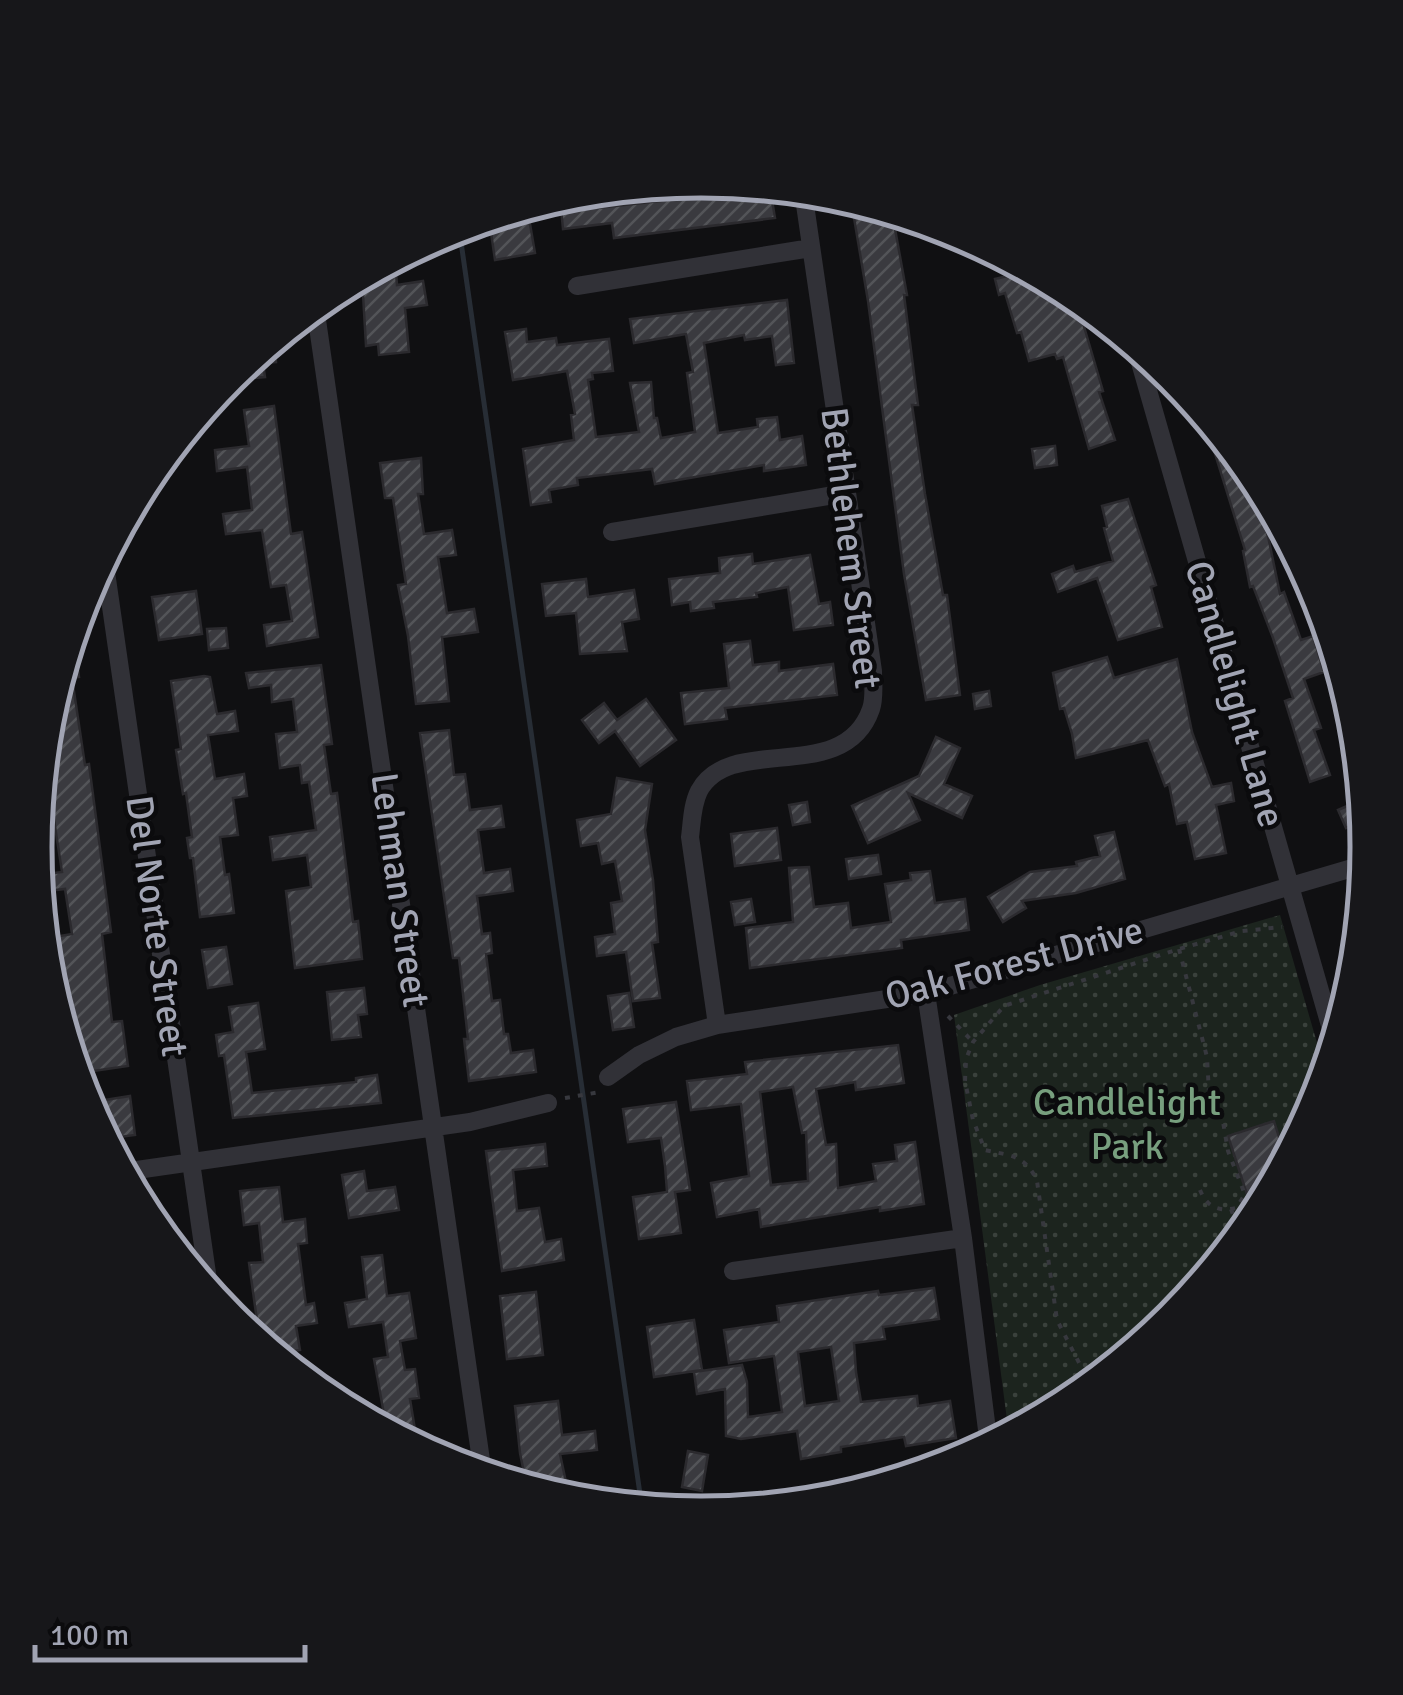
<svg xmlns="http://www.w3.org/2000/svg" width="1403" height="1695" viewBox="0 0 1403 1695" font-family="Signika,sans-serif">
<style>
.park{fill:url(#park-dots)}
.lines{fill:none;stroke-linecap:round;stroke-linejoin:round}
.stream{stroke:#272d35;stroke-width:5}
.building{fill:url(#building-hatch);stroke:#2b2a2e;stroke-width:2.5;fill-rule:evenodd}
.path{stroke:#37383e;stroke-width:4;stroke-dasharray:5 8;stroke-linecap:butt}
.minor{stroke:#313137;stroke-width:18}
.labels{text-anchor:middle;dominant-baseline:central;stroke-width:9;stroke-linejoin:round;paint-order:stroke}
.street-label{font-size:38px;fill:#a1a4b3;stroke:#0b0b0d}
.park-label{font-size:38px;fill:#779f7e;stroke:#0b0b0d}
.rim{fill:none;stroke:#a1a4b3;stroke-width:5}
</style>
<defs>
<pattern id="park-dots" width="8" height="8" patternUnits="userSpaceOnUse" patternTransform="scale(2.5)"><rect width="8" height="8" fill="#1c241e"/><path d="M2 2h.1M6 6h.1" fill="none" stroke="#3a413c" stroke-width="1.8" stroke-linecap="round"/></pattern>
<pattern id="building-hatch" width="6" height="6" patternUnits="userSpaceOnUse" patternTransform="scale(2.5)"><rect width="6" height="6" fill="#3a3a3f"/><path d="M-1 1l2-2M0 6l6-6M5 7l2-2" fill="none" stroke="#535458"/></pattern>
</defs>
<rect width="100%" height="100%" fill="#101012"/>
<path class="park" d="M1280 915 1326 1074 1317 1103 1255 1218 1172 1319 1071 1402 1009 1435 954 1015 1040 985Z"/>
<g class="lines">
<path class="stream" d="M459 228 642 1508"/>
</g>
<path class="building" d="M705 181 770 188 775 218 614 238 612 223 563 229 560 198 577 193V199L596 197 598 208 661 201 659 185Z
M851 200 892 212 907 295H904L918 405H912L925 494 943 595H947L960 695 926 700 904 574 868 301Z
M506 214 508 222 529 218 535 253 495 260 489 219Z
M395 259 397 285 423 281 427 305 405 308 409 352 379 355 378 344 366 346 362 277Z
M1029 271 1075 296 1103 391 1099 392 1115 440 1089 449 1063 357 1057 359 1055 354 1029 361 1021 332 1017 333 1005 293 999 295 995 279Z
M787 300 794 363 776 365 772 336 745 340 744 335 704 343 718 433 758 427 757 419 777 417 780 440 802 436 806 465 764 471V465L655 484 652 469 577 478 578 485 549 490 551 502 531 505 523 449 574 440 571 415 575 414 567 371 513 380 505 332 526 329 527 342 556 338 557 345 609 339 613 371 592 373 593 379 588 380 596 437 639 432 630 383 651 382 654 418H657L661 438 695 432 687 373 693 372 686 334 634 343 630 319Z
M274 340 276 362 263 363 265 377 242 379 240 368Z
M274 406 291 534 302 532 318 637 267 646 264 625 292 621 286 585 271 587 262 530 226 534 223 514 252 510 247 467 217 471 215 450 249 446 244 410Z
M1202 412 1259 483 1251 486 1268 536 1280 594 1284 592 1301 640 1313 636 1324 672 1304 679 1321 728 1314 730 1330 775 1310 782 1285 701 1293 698 1273 638 1253 586 1250 587 1243 551 1245 550Z
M1055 446 1057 465 1035 468 1032 449Z
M421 458 423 494H418L424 534 452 530 456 555 438 557 447 613 474 609 478 632 442 637 449 701 416 704 408 636 398 585 406 584 393 498H385L380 463Z
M1128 499 1156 585 1151 587 1162 627 1118 640 1097 578 1058 592 1052 574 1073 566 1075 572 1113 561 1104 528 1107 527 1102 506Z
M752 554 753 564 810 555 819 604 830 602 833 625 794 630 788 587 756 593 757 597 713 602 714 608 691 611 690 602 672 605 669 579 720 573 719 558Z
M586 579 588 597 634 590 639 619 622 622 627 651 580 654 576 613 546 616 542 584Z
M196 591 202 634 159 640 152 597Z
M226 628 228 648 209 650 207 629Z
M73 635 79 677 72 678 85 765 89 764 111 932 102 934 112 1022 122 1021 128 1066 86 1072 82 1045 69 1047 63 1029 69 1028 60 954 50 956 48 938 72 934 65 889 39 892 38 875 62 872 54 820 40 822 39 811 48 717Z
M750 641 753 665 779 662V671L833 664 837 695 725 708 727 719 685 724 681 693 729 688 724 644Z
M1107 657 1114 678 1177 659 1192 732 1212 787 1231 783 1234 801 1216 805 1226 853 1195 859 1187 822 1177 824 1169 784 1165 786 1148 740 1076 758 1072 734 1064 708 1060 709 1053 673Z
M321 665 332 744 324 745 331 794 337 793 353 922 358 921 362 959 295 968 286 891 311 887 307 855 273 860 270 837 316 830 309 782 302 783 300 765 280 768 276 734 297 732 293 699 272 702 271 685 249 688 246 673Z
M204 676 210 677 217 714 235 711 238 731 208 735 215 779 244 774 247 796 233 798 238 835 220 837 225 875 229 874 234 913 200 917 193 858H190L187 838 192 837 186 793 183 794 176 750 181 749 171 681Z
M989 691 991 706 975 709 973 694Z
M646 699 676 740 640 766 615 731 599 743 582 720 604 703 617 720Z
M449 730 454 775 465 774 470 810 501 806 504 827 478 830 484 873 510 869 513 891 477 896 482 934 490 933 492 953 486 954 492 1001 500 1000 504 1034H508L511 1053 533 1050 536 1072 469 1081 464 1039H468L459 958H453L420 733Z
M936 737 960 748 944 784 972 796 962 818 908 793 920 820 868 843 852 806 919 776Z
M617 778 652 784 645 830 653 880 658 942 652 943 660 998 633 1001 626 952 597 956 595 937 615 934 611 903 622 901 615 861 602 864 598 843 581 846 577 820 611 814Z
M807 802 810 822 793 825 789 805Z
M1354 803 1362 821 1346 828 1338 810Z
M777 828 781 860 735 866 731 834Z
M1114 832 1125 879 1076 893 1022 901 1026 908 1003 922 988 897 1030 872 1077 866 1076 862 1100 856 1095 836Z
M878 855 881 874 849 879 846 859Z
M809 867 814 907 848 903 851 928 891 922 885 884 911 880 910 873 930 871 935 903 965 899 969 930 901 940 902 948 750 968 746 928 793 922 789 868Z
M751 899 755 922 735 925 731 902Z
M226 947 232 984 208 988 202 950Z
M364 988 367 1014 358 1015 361 1037 332 1040 327 992Z
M629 993 634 1027 613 1030 608 996Z
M258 1003 265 1049 246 1052 252 1093 356 1082V1078L377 1075 381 1103 233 1118 224 1055 219 1056 216 1035 233 1032 229 1007Z
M898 1045 904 1083 856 1090 855 1082 816 1089 826 1145 836 1144 838 1188 876 1181 873 1164 897 1161 895 1145 915 1142 924 1204 880 1211V1207L761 1227 759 1209 717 1217 711 1183 749 1176 741 1104 691 1110 687 1081 747 1074 745 1062ZM793 1087 802 1133 806 1132 808 1181 771 1185 760 1092Z
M130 1096 135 1135 105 1139 86 1103Z
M676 1102 690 1190 675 1192 681 1233 639 1239 633 1197 667 1192 665 1166 661 1138 628 1142 623 1109Z
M1274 1121 1286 1160 1255 1219 1228 1136Z
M545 1144 547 1166 513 1170 517 1211 539 1208 545 1242 561 1239 564 1260 502 1271 486 1151Z
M364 1171 367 1191 395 1187 399 1210 349 1218 342 1175Z
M279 1187 283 1222 305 1219 307 1243 298 1244 306 1305 314 1303 317 1323 296 1326 300 1350 273 1354 269 1333 259 1335 249 1263 263 1262 259 1223 244 1225 240 1191Z
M382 1255 387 1296 409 1293 416 1338 400 1341 405 1370 415 1369 419 1398 410 1399 418 1448 387 1431 374 1359 388 1357 383 1322 349 1327 345 1303 367 1299 362 1257Z
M934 1288 939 1319 883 1327 885 1339 854 1343 856 1372 861 1402 917 1396 918 1406 950 1401 956 1438 906 1446 904 1437 841 1447V1452L801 1459 797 1431 741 1439 726 1436 725 1389 697 1394 694 1372 742 1365 747 1382 748 1417 782 1412 774 1356 729 1363 724 1330 779 1322 777 1306 878 1291 879 1295ZM831 1347 839 1401 805 1406 798 1352Z
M536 1292 543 1355 507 1359 500 1296Z
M694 1320 702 1370 654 1377 647 1327Z
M558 1401 562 1435 595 1431 597 1450 560 1454 570 1501 527 1488 520 1453 515 1406Z
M688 1451 708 1455 702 1491 682 1487Z"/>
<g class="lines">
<path class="path" d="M1179 949 1207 1057 1209 1093 1222 1116 1228 1151 1249 1205 1231 1248
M948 1016 973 1042
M565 1098 600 1092
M1200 1190C1207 1207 1218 1212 1236 1208L1244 1196
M1231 1209 1238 1228
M1085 1371 1131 1353
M1091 1386 1057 1320 1037 1181C1025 1154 1010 1156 985 1150L973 1120 965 1081 966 1059 973 1042 1004 1006 1179 949 1242 931 1282 927"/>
<path class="minor" d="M577 286 811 248
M315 306 483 1474
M1135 345 1335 1043
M612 532 846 493
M104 558 210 1294
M926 993 963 1238 989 1446
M717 1025 690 837C692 822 692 805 699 791 731 732 844 787 871 709 875 698 873 682 873 671L803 191
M608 1077 639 1055 676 1037 717 1025 926 993 1366 864
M123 1172 470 1122 548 1103
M733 1271 963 1238
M770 1506 857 1493"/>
</g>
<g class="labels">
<g class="street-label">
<text transform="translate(851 548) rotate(83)">Bethlehem Street</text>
<text transform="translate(1235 694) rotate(74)">Candlelight Lane</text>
<text transform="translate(400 890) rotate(82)">Lehman Street</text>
<text transform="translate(157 926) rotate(82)">Del Norte Street</text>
<text transform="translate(1014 963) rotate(-15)">Oak Forest Drive</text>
</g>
<g class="park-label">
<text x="1127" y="1102">Candlelight<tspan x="1127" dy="44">Park</tspan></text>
</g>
</g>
<path d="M0 0H1403V1695H0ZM52 847a649 649 0 1 1 1298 0a649 649 0 1 1-1298 0Z" fill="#17171a" fill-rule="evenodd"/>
<path class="rim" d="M52 847a649 649 0 1 1 1298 0a649 649 0 1 1-1298 0Z"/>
<path d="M35 1645v15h270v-15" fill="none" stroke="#a1a4b3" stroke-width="5"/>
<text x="50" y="1645" font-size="30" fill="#a1a4b3" stroke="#0b0b0d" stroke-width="8" paint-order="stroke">100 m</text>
</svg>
